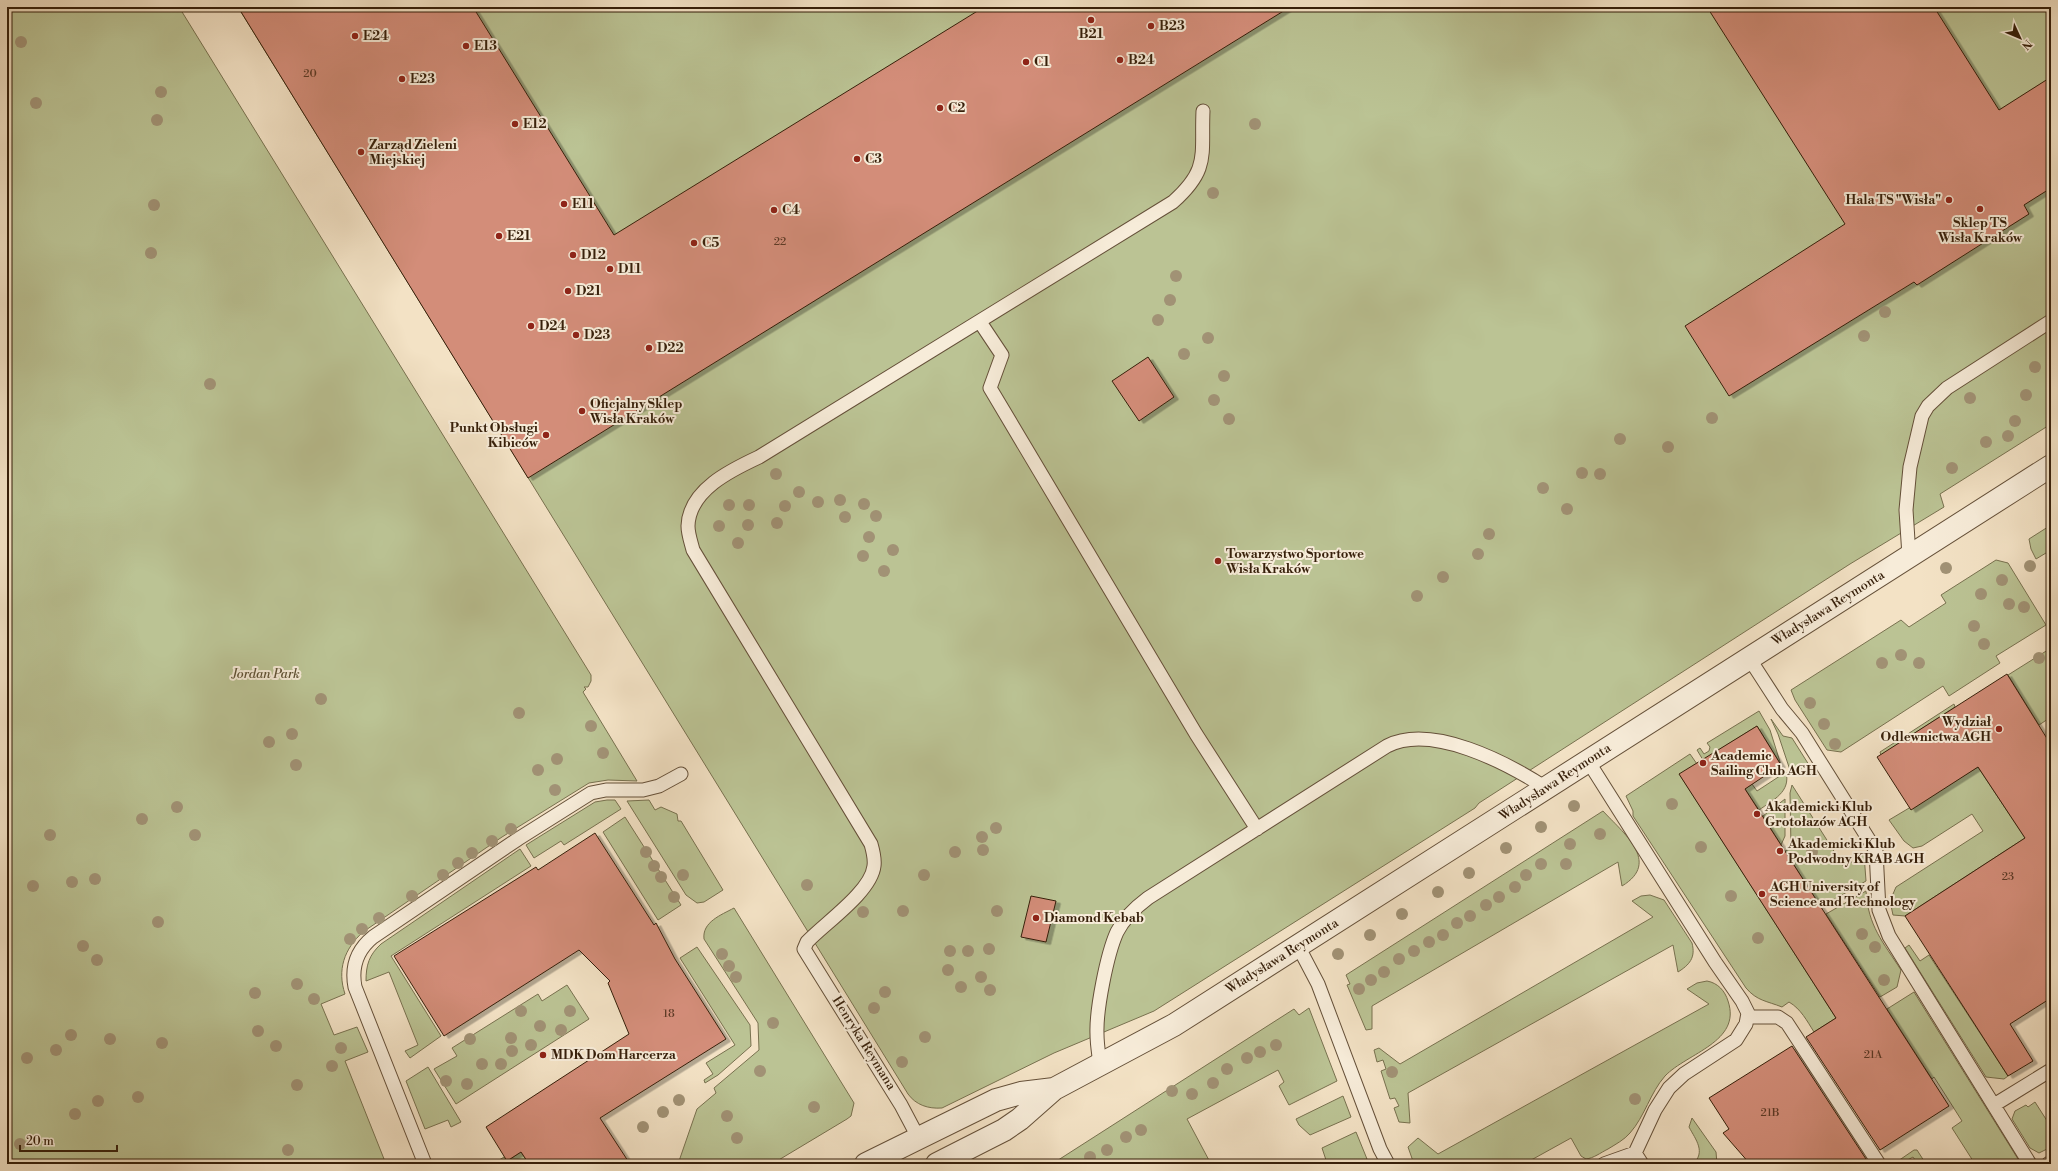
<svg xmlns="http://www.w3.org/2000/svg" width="2058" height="1171" viewBox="0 0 2058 1171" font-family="'Libre Bodoni',serif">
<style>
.green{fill:#bbc394;stroke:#78714f}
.building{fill:#d38d79;stroke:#361f0a;filter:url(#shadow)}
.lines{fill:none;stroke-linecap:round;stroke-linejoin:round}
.service-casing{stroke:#655039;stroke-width:15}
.minor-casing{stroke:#655039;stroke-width:24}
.service{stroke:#f7ecd9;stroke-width:13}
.minor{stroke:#f7ecd9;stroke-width:22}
.tree{fill:#a19275}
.poi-dot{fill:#8f2418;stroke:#f7ecd9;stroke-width:1.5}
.labels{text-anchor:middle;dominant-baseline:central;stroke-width:4;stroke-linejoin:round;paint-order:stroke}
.number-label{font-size:11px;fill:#5d3a26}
.poi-label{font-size:13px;font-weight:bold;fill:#361f0a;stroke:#f7ecd9;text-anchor:start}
.street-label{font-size:13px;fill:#361f0a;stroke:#f7ecd9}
.park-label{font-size:13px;font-style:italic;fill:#5e5033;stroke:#f7ecd9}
</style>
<defs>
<filter id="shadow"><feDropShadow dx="4.5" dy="2.5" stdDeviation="0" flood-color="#0004"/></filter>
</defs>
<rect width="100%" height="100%" fill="#f3e2c5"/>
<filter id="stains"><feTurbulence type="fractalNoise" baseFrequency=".005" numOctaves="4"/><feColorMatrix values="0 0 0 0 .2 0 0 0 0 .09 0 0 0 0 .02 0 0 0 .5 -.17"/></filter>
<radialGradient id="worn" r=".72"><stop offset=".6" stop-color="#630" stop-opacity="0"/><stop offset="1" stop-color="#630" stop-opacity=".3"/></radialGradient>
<path class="green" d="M7 7H179L591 675V681L588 687H584L586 689 583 692 637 781 608 780 589 783 502 837 363 932C344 949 337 970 345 994L321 1004 334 1035 357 1027 368 1052 345 1061 386 1164H7Z
M238 7H2051V424L1940 494 1944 507 1850 564 1479 803 1475 808 1154 1011 1054 1053 942 1108C928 1109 916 1105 908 1094Z
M2051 525V550L2036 559 2031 549 2029 539Z
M1996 560 2008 563 2046 625 1996 656 2000 663 1949 696 1943 686 1841 752 1827 750 1795 700 1791 690 1901 620 1909 627 1946 603 1941 595Z
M2051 648V717L2039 725 2008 675Z
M1954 704 1955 707 1881 755 1880 752Z
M1759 711 1770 730 1781 765 1757 726 1703 760 1697 750 1700 748 1704 754 1709 751 1710 747 1707 743Z
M1771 719 1783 736 1792 738 1809 765 1792 776 1778 734Z
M1690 754 1697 764 1680 775 1836 1018 1814 1032C1807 1021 1801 1009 1789 1002L1782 1007C1767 1001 1757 1001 1746 988L1633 816V811L1626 796Z
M1978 767 2025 838 1905 916 1893 915 1890 901 1896 887 1983 831 1972 814 1922 846 1913 848 1904 841 1889 820Z
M1786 772C1791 792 1773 800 1759 810L1745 789 1752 784 1757 791Z
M1792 785 1844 867 1864 854 1866 881 1821 907 1785 851 1791 848 1790 793Z
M1785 799V836L1781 845 1763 816Z
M607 800H615L621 809 564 845 561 841 534 858 526 845 595 802Z
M649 800 655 810 661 807 677 814 678 821H681L723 890 704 902 697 903 686 895 627 801Z
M1603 811C1622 832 1662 862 1622 886L1618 862 1372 1006V1029L1366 1030 1347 985 1350 984 1346 975Z
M625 817 681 905 658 920 603 832Z
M520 849 531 866 391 956 441 1036 410 1058 405 1051 418 1045 389 972 366 981C366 965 369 955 381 944Z
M1866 891C1868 926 1883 942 1901 970L1897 987 1880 997 1826 914Z
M1650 895 1664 900 1692 943C1696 958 1689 965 1678 972L1673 945 1408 1093 1410 1123 1399 1122 1394 1108 1399 1106 1395 1098 1390 1099 1381 1071 1386 1069 1383 1060 1377 1062 1374 1050 1379 1048 1400 1064 1653 917 1632 901 1641 896Z
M734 908 854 1103 851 1116 847 1119 772 1164H678L697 1109 716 1093 714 1088 759 1050 758 1023 704 939C702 922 721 915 734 908Z
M1909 945 1920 961 1929 955 2008 1076 2004 1079 1986 1077 1905 948Z
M697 947 750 1025 751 1046 718 1075 705 1083 704 1080 713 1074 706 1063 735 1045 680 958Z
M1707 981C1718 983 1725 991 1728 1001 1742 1042 1687 1053 1665 1076 1650 1093 1645 1116 1630 1133 1624 1140 1616 1144 1608 1149 1600 1153 1594 1158 1586 1159L1581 1156 1571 1138 1524 1164H1414L1408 1147 1418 1138 1438 1154 1709 1004 1687 989 1697 983Z
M567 985 589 1019 456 1104 434 1069 457 1056 452 1048 538 994 542 1001Z
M1914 992 2018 1159V1164H1975L1952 1128 1962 1121 1934 1077 1932 1079 1887 1009Z
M1309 1008 1337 1081 1289 1105 1279 1086 1284 1082 1278 1070 1187 1119 1211 1164H1052L1294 1009 1299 1015Z
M428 1067 461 1122 451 1127 448 1120 425 1129 406 1081Z
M1343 1096 1351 1117 1310 1135 1299 1125 1296 1119Z
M2035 1102 2051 1127V1147L2039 1153 2030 1148 2012 1119 2015 1111 2026 1105 2028 1107Z
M1692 1118 1716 1152 1717 1164H1693C1706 1152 1696 1140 1689 1127Z
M1356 1132 1367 1159 1353 1164H1321L1326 1160 1322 1148Z
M1914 1150H1917L1926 1164H1918L1913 1157 1900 1164 1898 1161Z
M521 1152 529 1164H493L504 1157 507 1161Z"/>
<path class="building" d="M238 7H473L614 235 984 7H1290L528 478Z
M1707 7H1934L1999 110 2051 77V188L2024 205 2029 214 1917 285 1914 282 1729 396 1685 326 1845 224Z
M1148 357 1174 397 1139 421 1112 381Z
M2007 674 2051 745V998L2010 1024 2033 1061 2008 1076 1905 916 2025 838 1978 767 1911 810 1877 757Z
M1757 726 1781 765 1745 789 1949 1106 1880 1150 1806 1037 1836 1018 1679 774Z
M595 833 654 925 656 923 675 959 726 1039 600 1118 630 1164H529L521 1152 507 1161 486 1127 629 1034 608 983 610 981 579 950 444 1036 394 956 536 867 538 870Z
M1031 896 1056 901 1046 942 1021 937Z
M1792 1046 1866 1159 1858 1164H1750L1723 1133 1729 1129 1709 1098Z"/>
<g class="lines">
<defs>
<path id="service" d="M980 322 1002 355 990 388 1196 734 1257 829
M1909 556 1906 510 1910 467 1922 416 1928 406 1947 388 2051 321
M1749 658 1782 709 1802 733 1876 851 1879 910 1889 936 2030 1164
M1588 761 1715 962 1742 1001 1748 1013 1746 1024 1736 1040 1684 1074 1669 1088 1655 1110 1635 1153 1604 1164
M1298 946 1318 984 1380 1149 1388 1164
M1748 1017H1778L1787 1023 1879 1164
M1100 1065C1099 1055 1097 1045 1097 1034 1096 1010 1107 954 1117 932 1124 918 1136 907 1148 898L1387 746C1432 723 1507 763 1546 788
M1994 1105 2051 1070
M919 1139 901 1105 804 949 807 942C825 923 871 892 874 866 875 859 873 851 871 844L693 550C691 542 688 534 688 526 689 490 731 470 759 457L1173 202C1210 169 1201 155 1203 111
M1635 1153 1642 1164
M425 1164 355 987C351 966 357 950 373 937L518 839 591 793 606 790H643L659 786 681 774
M2048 1164 2051 1162"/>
<path id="minor" d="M866 1164 996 1100 1021 1093 1054 1089
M937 1164 1004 1130 1020 1119 1054 1089 1174 1025 2051 466"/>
</defs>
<use href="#service" class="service-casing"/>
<use href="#minor" class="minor-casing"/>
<use href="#service" class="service"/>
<use href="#minor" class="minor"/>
</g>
<g class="tree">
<circle cx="21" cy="42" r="6"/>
<circle cx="161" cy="92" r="6"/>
<circle cx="36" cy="103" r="6"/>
<circle cx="157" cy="120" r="6"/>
<circle cx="1255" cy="124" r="6"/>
<circle cx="1213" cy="193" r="6"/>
<circle cx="154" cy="205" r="6"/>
<circle cx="151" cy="253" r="6"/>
<circle cx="1176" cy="276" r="6"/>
<circle cx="1170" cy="300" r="6"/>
<circle cx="1885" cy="312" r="6"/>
<circle cx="1158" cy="320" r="6"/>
<circle cx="1864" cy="336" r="6"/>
<circle cx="1208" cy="338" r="6"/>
<circle cx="1184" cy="354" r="6"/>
<circle cx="2035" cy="367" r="6"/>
<circle cx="1224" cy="376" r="6"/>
<circle cx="210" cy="384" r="6"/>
<circle cx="2026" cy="395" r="6"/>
<circle cx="1970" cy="398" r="6"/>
<circle cx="1214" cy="400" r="6"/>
<circle cx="1712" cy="418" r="6"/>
<circle cx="1229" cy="419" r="6"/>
<circle cx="2015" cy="421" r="6"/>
<circle cx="2008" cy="436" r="6"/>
<circle cx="1620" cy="439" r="6"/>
<circle cx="1986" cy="442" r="6"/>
<circle cx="1668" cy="447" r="6"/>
<circle cx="1952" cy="468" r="6"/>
<circle cx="1582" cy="473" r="6"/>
<circle cx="776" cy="474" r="6"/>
<circle cx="1600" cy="474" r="6"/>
<circle cx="1543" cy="488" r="6"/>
<circle cx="799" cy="492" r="6"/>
<circle cx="840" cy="500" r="6"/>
<circle cx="818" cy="502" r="6"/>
<circle cx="864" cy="504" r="6"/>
<circle cx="729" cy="505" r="6"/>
<circle cx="749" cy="505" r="6"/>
<circle cx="785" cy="506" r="6"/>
<circle cx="1567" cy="509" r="6"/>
<circle cx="876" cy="516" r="6"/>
<circle cx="845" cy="517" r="6"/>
<circle cx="777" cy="523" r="6"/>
<circle cx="748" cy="525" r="6"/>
<circle cx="719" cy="526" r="6"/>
<circle cx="1489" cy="534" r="6"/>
<circle cx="869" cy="537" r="6"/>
<circle cx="738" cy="543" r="6"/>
<circle cx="893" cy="550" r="6"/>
<circle cx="1478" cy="554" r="6"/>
<circle cx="863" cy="556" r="6"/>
<circle cx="2030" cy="566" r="6"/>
<circle cx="1946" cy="568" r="6"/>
<circle cx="884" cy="571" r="6"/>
<circle cx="1443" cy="577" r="6"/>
<circle cx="2002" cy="580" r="6"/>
<circle cx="1981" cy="594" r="6"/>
<circle cx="1417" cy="596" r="6"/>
<circle cx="2009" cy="604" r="6"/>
<circle cx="2024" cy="607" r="6"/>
<circle cx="1974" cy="626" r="6"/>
<circle cx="1984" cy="644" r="6"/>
<circle cx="1901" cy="655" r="6"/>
<circle cx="2039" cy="658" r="6"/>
<circle cx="1882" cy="663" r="6"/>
<circle cx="1919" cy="663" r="6"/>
<circle cx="321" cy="699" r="6"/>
<circle cx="1810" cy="703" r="6"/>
<circle cx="519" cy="713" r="6"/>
<circle cx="1824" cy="724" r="6"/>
<circle cx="591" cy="726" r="6"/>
<circle cx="292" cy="734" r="6"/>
<circle cx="269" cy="742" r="6"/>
<circle cx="1835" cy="744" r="6"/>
<circle cx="603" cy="753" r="6"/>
<circle cx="557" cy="759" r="6"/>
<circle cx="296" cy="765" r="6"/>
<circle cx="538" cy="770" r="6"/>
<circle cx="555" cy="790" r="6"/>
<circle cx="1672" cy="804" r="6"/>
<circle cx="1574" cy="806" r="6"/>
<circle cx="177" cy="807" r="6"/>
<circle cx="142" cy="819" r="6"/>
<circle cx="1541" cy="827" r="6"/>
<circle cx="996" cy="828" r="6"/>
<circle cx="511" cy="829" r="6"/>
<circle cx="1600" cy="834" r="6"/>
<circle cx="50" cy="835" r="6"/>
<circle cx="195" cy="835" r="6"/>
<circle cx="982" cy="837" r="6"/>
<circle cx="492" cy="841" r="6"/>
<circle cx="1570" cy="844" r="6"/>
<circle cx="1701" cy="847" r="6"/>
<circle cx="1506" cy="848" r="6"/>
<circle cx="983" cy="850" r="6"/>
<circle cx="646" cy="852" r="6"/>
<circle cx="955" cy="852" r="6"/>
<circle cx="1812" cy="852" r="6"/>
<circle cx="472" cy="853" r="6"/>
<circle cx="458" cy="863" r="6"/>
<circle cx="1541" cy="864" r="6"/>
<circle cx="1566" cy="864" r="6"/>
<circle cx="654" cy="866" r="6"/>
<circle cx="1469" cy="873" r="6"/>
<circle cx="443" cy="875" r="6"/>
<circle cx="683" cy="875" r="6"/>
<circle cx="924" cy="875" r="6"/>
<circle cx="1526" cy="875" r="6"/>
<circle cx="661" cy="877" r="6"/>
<circle cx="95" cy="879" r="6"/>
<circle cx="72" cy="882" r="6"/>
<circle cx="807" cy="885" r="6"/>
<circle cx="33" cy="886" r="6"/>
<circle cx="1515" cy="887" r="6"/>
<circle cx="1438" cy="892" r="6"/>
<circle cx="412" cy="896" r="6"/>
<circle cx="1731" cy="896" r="6"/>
<circle cx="674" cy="897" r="6"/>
<circle cx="1499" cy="897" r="6"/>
<circle cx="1486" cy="905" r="6"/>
<circle cx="903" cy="911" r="6"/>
<circle cx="997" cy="911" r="6"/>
<circle cx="863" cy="912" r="6"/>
<circle cx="1402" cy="914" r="6"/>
<circle cx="1470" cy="916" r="6"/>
<circle cx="379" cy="918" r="6"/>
<circle cx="158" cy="922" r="6"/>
<circle cx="1457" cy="923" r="6"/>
<circle cx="362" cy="929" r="6"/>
<circle cx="1862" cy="934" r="6"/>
<circle cx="1370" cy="935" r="6"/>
<circle cx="1443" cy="935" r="6"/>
<circle cx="1758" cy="938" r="6"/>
<circle cx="350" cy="939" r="6"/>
<circle cx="1429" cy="942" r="6"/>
<circle cx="83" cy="946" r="6"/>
<circle cx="1875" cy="947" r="6"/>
<circle cx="989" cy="949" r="6"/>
<circle cx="950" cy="951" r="6"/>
<circle cx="968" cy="951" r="6"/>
<circle cx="1414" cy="951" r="6"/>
<circle cx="722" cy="954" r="6"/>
<circle cx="1338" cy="954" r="6"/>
<circle cx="1399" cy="959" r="6"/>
<circle cx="97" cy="960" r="6"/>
<circle cx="729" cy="966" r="6"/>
<circle cx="948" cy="970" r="6"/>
<circle cx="1384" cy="972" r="6"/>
<circle cx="736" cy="977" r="6"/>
<circle cx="981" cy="977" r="6"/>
<circle cx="1371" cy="980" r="6"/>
<circle cx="1884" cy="980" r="6"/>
<circle cx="297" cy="984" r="6"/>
<circle cx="961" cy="987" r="6"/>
<circle cx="1359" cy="989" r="6"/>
<circle cx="990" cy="990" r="6"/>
<circle cx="885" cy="992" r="6"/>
<circle cx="255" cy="993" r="6"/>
<circle cx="314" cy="999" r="6"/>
<circle cx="874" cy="1008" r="6"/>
<circle cx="521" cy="1011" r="6"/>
<circle cx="570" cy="1011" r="6"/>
<circle cx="773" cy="1023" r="6"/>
<circle cx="540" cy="1026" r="6"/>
<circle cx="561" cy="1030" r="6"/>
<circle cx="258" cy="1031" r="6"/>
<circle cx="71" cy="1035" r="6"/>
<circle cx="925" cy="1037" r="6"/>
<circle cx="511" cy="1038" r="6"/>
<circle cx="110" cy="1039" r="6"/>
<circle cx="470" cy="1039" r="6"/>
<circle cx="162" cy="1043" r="6"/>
<circle cx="531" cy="1045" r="6"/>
<circle cx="1276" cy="1045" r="6"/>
<circle cx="276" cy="1046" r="6"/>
<circle cx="341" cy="1048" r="6"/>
<circle cx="56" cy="1050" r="6"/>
<circle cx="512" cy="1051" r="6"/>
<circle cx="1260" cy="1052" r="6"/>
<circle cx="27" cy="1058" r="6"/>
<circle cx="1247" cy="1058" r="6"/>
<circle cx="902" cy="1062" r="6"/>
<circle cx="482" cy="1064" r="6"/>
<circle cx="501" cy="1064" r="6"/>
<circle cx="332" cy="1066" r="6"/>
<circle cx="1227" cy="1069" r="6"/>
<circle cx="760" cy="1071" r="6"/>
<circle cx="1392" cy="1072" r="6"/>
<circle cx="446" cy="1081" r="6"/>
<circle cx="1213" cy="1083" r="6"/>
<circle cx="467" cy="1084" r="6"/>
<circle cx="297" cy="1085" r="6"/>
<circle cx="1172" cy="1091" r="6"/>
<circle cx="1192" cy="1094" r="6"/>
<circle cx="138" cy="1097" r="6"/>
<circle cx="1635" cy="1099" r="6"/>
<circle cx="679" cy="1100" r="6"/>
<circle cx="98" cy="1101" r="6"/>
<circle cx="814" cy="1107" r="6"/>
<circle cx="663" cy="1112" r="6"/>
<circle cx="75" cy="1114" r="6"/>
<circle cx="727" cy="1116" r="6"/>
<circle cx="643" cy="1127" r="6"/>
<circle cx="1141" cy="1130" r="6"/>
<circle cx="1126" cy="1137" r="6"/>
<circle cx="737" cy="1138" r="6"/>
<circle cx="20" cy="1144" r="6"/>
<circle cx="288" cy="1150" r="6"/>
<circle cx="1107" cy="1150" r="6"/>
<circle cx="1090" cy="1157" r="6"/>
</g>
<g class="poi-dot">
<circle cx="1091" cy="20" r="4"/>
<circle cx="1151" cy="26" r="4"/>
<circle cx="355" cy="36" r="4"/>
<circle cx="466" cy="46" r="4"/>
<circle cx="1120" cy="60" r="4"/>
<circle cx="1026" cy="62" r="4"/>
<circle cx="402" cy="79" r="4"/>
<circle cx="940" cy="108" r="4"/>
<circle cx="515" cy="124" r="4"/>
<circle cx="361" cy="152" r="4"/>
<circle cx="857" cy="159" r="4"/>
<circle cx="1949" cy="200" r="4"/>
<circle cx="564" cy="204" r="4"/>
<circle cx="1980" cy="209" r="4"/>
<circle cx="774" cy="210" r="4"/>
<circle cx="499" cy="236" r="4"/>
<circle cx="694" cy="243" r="4"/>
<circle cx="573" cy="255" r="4"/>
<circle cx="610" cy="269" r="4"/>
<circle cx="568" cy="291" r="4"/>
<circle cx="531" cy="326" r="4"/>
<circle cx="576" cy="335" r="4"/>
<circle cx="649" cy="348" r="4"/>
<circle cx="582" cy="411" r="4"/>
<circle cx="546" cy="435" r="4"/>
<circle cx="1218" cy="561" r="4"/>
<circle cx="1999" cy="729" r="4"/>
<circle cx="1703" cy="763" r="4"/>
<circle cx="1757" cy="814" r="4"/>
<circle cx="1780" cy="851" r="4"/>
<circle cx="1762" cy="894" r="4"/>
<circle cx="1036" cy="918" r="4"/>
<circle cx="543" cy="1055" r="4"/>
</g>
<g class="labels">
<g class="number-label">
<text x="310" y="74">20</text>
<text x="780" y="242">22</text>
<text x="2008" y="877">23</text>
<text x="669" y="1014">18</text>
<text x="1873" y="1055">21A</text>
<text x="1770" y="1113">21B</text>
</g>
<g class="poi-label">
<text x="1159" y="26">B23</text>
<text x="1091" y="34" text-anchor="middle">B21</text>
<text x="363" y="36">E24</text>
<text x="474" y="46">E13</text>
<text x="1128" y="60">B24</text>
<text x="1034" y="62">C1</text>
<text x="410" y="79">E23</text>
<text x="948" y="108">C2</text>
<text x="523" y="124">E12</text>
<text x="369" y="145">Zarząd Zieleni<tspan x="369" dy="15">Miejskiej</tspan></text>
<text x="865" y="159">C3</text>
<text x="1941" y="200" text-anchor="end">Hala TS "Wisła"</text>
<text x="572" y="204">E11</text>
<text x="782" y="210">C4</text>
<text x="1980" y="223" text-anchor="middle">Sklep TS<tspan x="1980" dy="15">Wisła Kraków</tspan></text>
<text x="507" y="236">E21</text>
<text x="702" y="243">C5</text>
<text x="581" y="255">D12</text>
<text x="618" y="269">D11</text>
<text x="576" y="291">D21</text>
<text x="539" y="326">D24</text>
<text x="584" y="335">D23</text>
<text x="657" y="348">D22</text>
<text x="590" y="404">Oficjalny Sklep<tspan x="590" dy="15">Wisła Kraków</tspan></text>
<text x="538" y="428" text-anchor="end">Punkt Obsługi<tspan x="538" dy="15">Kibiców</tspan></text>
<text x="1226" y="554">Towarzystwo Sportowe<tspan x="1226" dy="15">Wisła Kraków</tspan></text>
<text x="1991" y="722" text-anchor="end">Wydział<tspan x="1991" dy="15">Odlewnictwa AGH</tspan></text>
<text x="1711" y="756">Academic<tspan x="1711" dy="15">Sailing Club AGH</tspan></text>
<text x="1765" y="807">Akademicki Klub<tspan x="1765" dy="15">Grotołazów AGH</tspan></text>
<text x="1788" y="844">Akademicki Klub<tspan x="1788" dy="15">Podwodny KRAB AGH</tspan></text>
<text x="1770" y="887">AGH University of<tspan x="1770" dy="15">Science and Technology</tspan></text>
<text x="1044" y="918">Diamond Kebab</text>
<text x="551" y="1055">MDK Dom Harcerza</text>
</g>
<g class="street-label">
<text transform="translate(1828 608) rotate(-32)">Władysława Reymonta</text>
<text transform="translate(1555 782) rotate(-33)">Władysława Reymonta</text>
<text transform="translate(1282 956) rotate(-32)">Władysława Reymonta</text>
<text transform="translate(864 1043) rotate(58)">Henryka Reymana</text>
</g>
<g class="park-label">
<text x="266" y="674">Jordan Park</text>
</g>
</g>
<rect width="2058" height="1171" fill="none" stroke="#f3e2c5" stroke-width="24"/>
<rect x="8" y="8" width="2042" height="1155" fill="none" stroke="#361f0a" stroke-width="2"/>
<rect x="12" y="12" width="2034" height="1147" fill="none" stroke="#361f0a"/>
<g transform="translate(2020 38) rotate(134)" stroke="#f7ecd9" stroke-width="3" paint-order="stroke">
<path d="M0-3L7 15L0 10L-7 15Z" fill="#361f0a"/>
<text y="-6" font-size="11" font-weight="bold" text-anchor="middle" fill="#361f0a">N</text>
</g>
<path d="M20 1145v6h97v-6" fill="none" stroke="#361f0a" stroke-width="2"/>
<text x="26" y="1145" font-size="12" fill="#361f0a" stroke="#f7ecd9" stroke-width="3" paint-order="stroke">20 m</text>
<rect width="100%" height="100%" filter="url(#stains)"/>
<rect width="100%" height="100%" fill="url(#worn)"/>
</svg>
